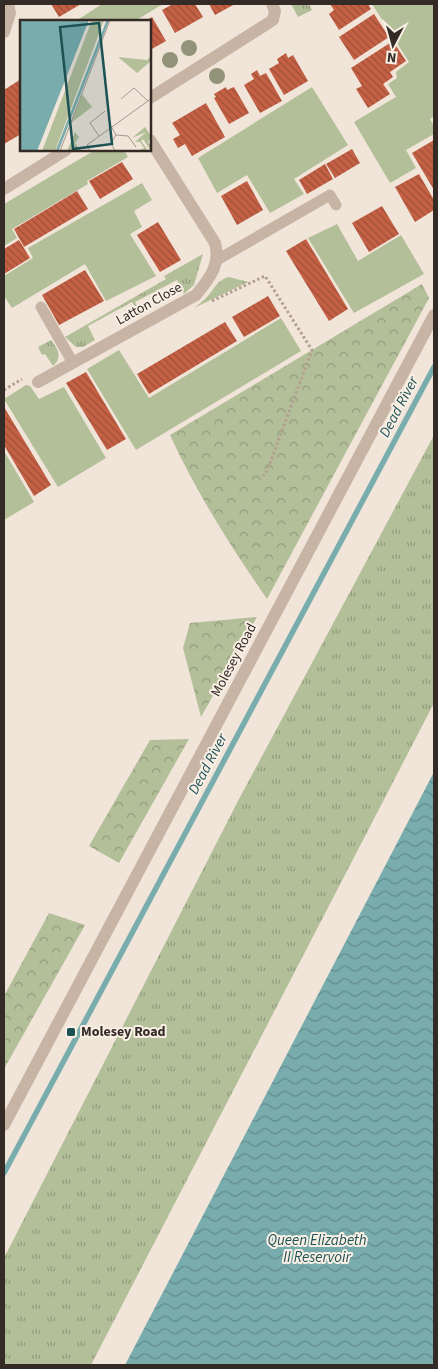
<svg xmlns="http://www.w3.org/2000/svg" width="438" height="1369" viewBox="0 0 438 1369" font-family="'Source Sans 3',sans-serif">
<style>
.grass{fill:url(#grass-tufts)}
.forest{fill:url(#forest-crowns)}
.garden{fill:#b3bf99}
.water{fill:url(#water-waves)}
.lines{fill:none;stroke-linecap:round;stroke-linejoin:round}
.stream{stroke:#78acad;stroke-width:5.5}
.building{fill:url(#building-back-hatch)}
.path{stroke:#b49e90;stroke-width:3;stroke-dasharray:2.5 2.5;stroke-linecap:butt}
.service{stroke:#c8b4a5;stroke-width:11}
.minor{stroke:#c8b4a5;stroke-width:12}
.tertiary{stroke:#c8b4a5;stroke-width:12}
.tree{fill:#929479}
.poi-dot{fill:#1d5255;stroke:#f9efe5;stroke-width:2}
.labels{text-anchor:middle;dominant-baseline:central;stroke-width:4;stroke-linejoin:round;paint-order:stroke}
.street-label{font-size:14px;fill:#342a26;stroke:#f9efe5}
.poi-label{font-size:14px;font-weight:bold;fill:#342a26;stroke:#f9efe5;text-anchor:start}
.water-label{font-size:15px;font-style:italic;fill:#1d5255;stroke:#f9efe5}
.inset-river{fill:none;stroke:#78acad;stroke-width:2.5}
.inset-road{fill:none;stroke:#a59a91;stroke-width:1}
.view{fill:#1d5255;fill-opacity:0.15;stroke:#1d5255;stroke-width:2.5}
.inset-edge{fill:none;stroke:#342a26;stroke-width:2.5}
</style>
<defs>
<pattern id="grass-tufts" width="24" height="20" patternUnits="userSpaceOnUse" patternTransform="scale(1.25)"><rect width="24" height="20" fill="#b3bf99"/><path d="M3 7l-1-3M5 7V3M7 7l1-3M15 17l-1-3M17 17v-4M19 17l1-3" fill="none" stroke="#929b7d"/></pattern>
<pattern id="forest-crowns" width="20" height="18" patternUnits="userSpaceOnUse" patternTransform="scale(1.25)"><rect width="20" height="18" fill="#b3bf99"/><path d="M2 6a3 3 0 1 1 6 0M12 15a3 3 0 1 1 6 0" fill="none" stroke="#929b7d"/></pattern>
<pattern id="water-waves" width="16" height="10" patternUnits="userSpaceOnUse" patternTransform="scale(1.25)"><rect width="16" height="10" fill="#78acad"/><path d="M0 5q4-4 8 0t8 0" fill="none" stroke="#638c8d"/></pattern>
<pattern id="building-back-hatch" width="6" height="6" patternUnits="userSpaceOnUse" patternTransform="scale(1.25)"><rect width="6" height="6" fill="#c46044"/><path d="M-1 5l2 2M0 0l6 6M5-1l2 2" fill="none" stroke="#a04f39"/></pattern>
</defs>
<rect width="100%" height="100%" fill="#f1e5d9"/>
<path class="grass" d="M291 4H309L312 10 298 17Z
M203 254 194 285 184 294 177 280 135 302 142 315 141 316 132 302 88 326 95 340 83 347H76L65 337 166 279 164 276Z
M229 277 248 282 194 308C198 305 203 301 207 297 215 288 217 280 229 277Z
M51 340C58 349 63 357 53 366L45 354 42 355 38 347Z
M434 435V703L91 1365H4V1258L238 801Z"/>
<path class="forest" d="M422 284 429 298 267 599C231 547 196 492 170 435Z
M257 617 201 717 183 648 190 623Z
M189 739 119 863 89 846 150 740Z
M49 913 85 925 4 1069V996Z"/>
<path class="garden" d="M102 4H163L135 21H76Z
M372 4H434V116L430 119 434 126V134L406 150 416 168 390 183 354 122 396 97 388 84 397 78 396 72 409 62Z
M312 87 348 145 294 179 304 194 270 213 247 175 217 193 198 158Z
M95 150H124L128 157 87 181 88 184 12 229 17 238 4 246V204Z
M142 183 152 200 134 211 142 227 130 234 156 276 106 301 85 264 12 308 4 296V276L33 258 28 248Z
M337 224 358 261 401 235 424 274 354 313 308 238Z
M281 318 301 351 136 450 87 369 119 350 149 398Z
M26 385 30 386 39 399 64 387 106 458 58 487 4 399Z
M4 451 34 502 4 520Z"/>
<path class="water" d="M434 772V1365H125Z"/>
<g class="lines">
<path class="stream" d="M4 1173 434 367"/>
</g>
<path class="building" d="M51 4H81L59 17Z
M173 4H195L203 17 175 33 162 10Z
M209 4H235L215 15Z
M330 4H368L371 9 339 30 329 14 334 10Z
M374 14 389 37 354 60 339 37Z
M152 17 166 41 150 50V21H145Z
M393 41 406 61 390 72 393 77 383 84 390 94 368 108 356 89 362 86 351 68Z
M286 53 288 58 293 55 308 81 284 95 269 69 279 63 277 59Z
M257 70 260 76 266 73 282 101 260 113 244 85 254 79 251 74Z
M21 79V134L4 144V90Z
M226 87 227 90 234 87 249 113 229 124 214 98 216 97 214 94Z
M206 103 225 137 192 156 185 144 178 148 173 139 180 135 172 123Z
M434 140V190L412 153Z
M352 149 360 163 335 178 326 164Z
M122 162 133 179 100 199 89 181Z
M325 164 333 179 307 194 299 180Z
M419 174 434 200V210L415 222 395 187Z
M247 181 263 210 237 225 221 196Z
M77 191 88 209 24 247 14 229Z
M382 206 399 234 369 252 352 223Z
M158 222 181 260 160 272 137 235Z
M306 239 348 309 329 321 286 251Z
M19 240 30 258 4 274V249Z
M85 270 104 301 59 325 42 295Z
M268 296 280 316 244 337 232 317Z
M225 322 237 341 149 394 137 374Z
M86 372 126 439 107 450 66 383Z
M4 407 51 485 34 496 4 445Z"/>
<g class="lines">
<path class="path" d="M212 301 265 276 312 350 267 471 263 476
M4 390 22 379"/>
<path class="service" d="M217 260 330 195 336 205
M41 307 73 363"/>
<path class="minor" d="M4 32 10 13 8 4
M150 98 273 20 275 11 272 4
M4 189 66 150
M38 382 196 295C209 279 221 265 215 243L150 140"/>
<path class="tertiary" d="M4 1125 434 315"/>
</g>
<g class="tree">
<circle cx="189" cy="48" r="8"/>
<circle cx="170" cy="60" r="8"/>
<circle cx="217" cy="76" r="8"/>
</g>
<rect class="poi-dot" x="66" y="1027" width="10" height="10" rx="2.5"/>
<g class="labels">
<g class="street-label">
<text transform="translate(149 304) rotate(-29)">Latton Close</text>
<text transform="translate(234 660) rotate(-62)">Molesey Road</text>
</g>
<g class="poi-label">
<text x="81" y="1032">Molesey Road</text>
</g>
<g class="water-label">
<text transform="translate(399 407) rotate(-62)">Dead River</text>
<text transform="translate(208 764) rotate(-62)">Dead River</text>
<text x="317" y="1240">Queen Elizabeth<tspan x="317" dy="17">II Reservoir</tspan></text>
</g>
</g>
<g transform="translate(20 20)">
<rect width="131" height="131" fill="#f1e5d9"/>
<path d="M72 0H84L35 131H22ZM131 36V41L117 53 98 37 127 40Z" fill="#b3bf99"/>
<path d="M62 74 72 87 51 103Z" fill="#b3bf99"/>
<path d="M125 107 131 116 128 123 131 124V131L123 119 121 121 127 129 124 131H119L124 128 120 122H115L126 112 112 118ZM55 112 59 117 55 123 61 131H47Z" fill="#b3bf99"/>
<path d="M0 0H69L17 131H0Z" fill="#78acad"/>
<path class="inset-river" d="M37 131 88 0"/>
<path class="inset-road" d="M101 79 114 68 128 81M91 106 96 115 91 123 95 131M96 115 108 116 116 127M79 116 70 103 85 91M40 131 90 0M70 131 67 125 132 78"/>
<path class="view" d="M79 3 92 124 53 129 40 7Z"/>
<rect width="131" height="131" class="inset-edge"/>
</g>
<rect width="438" height="1369" fill="none" stroke="#342a26" stroke-width="10"/>
<g transform="translate(393 45) rotate(186)" stroke="#f9efe5" stroke-width="4" paint-order="stroke">
<path d="M0-4L9 19L0 12L-9 19Z" fill="#342a26"/>
<text y="-8" font-size="14" font-weight="bold" text-anchor="middle" fill="#342a26">N</text>
</g>
</svg>
